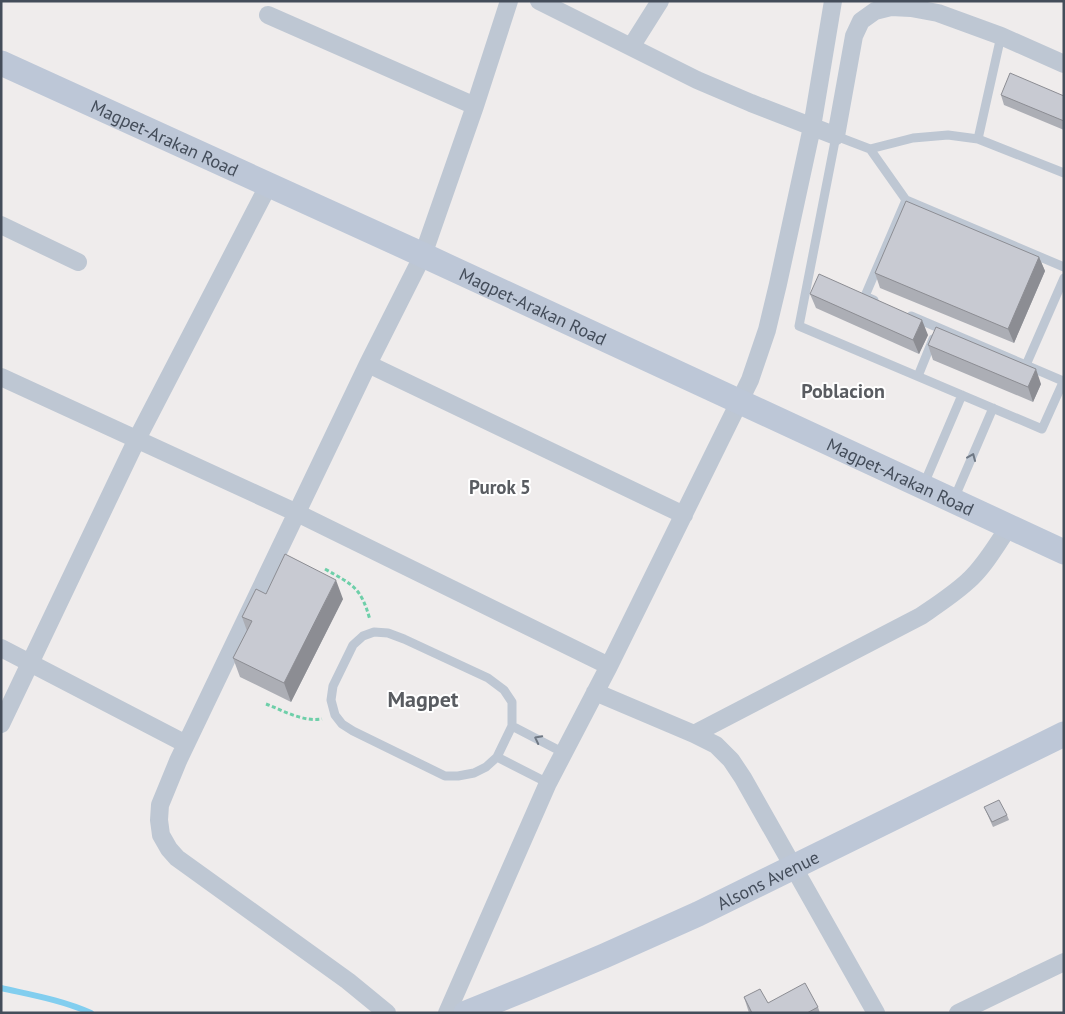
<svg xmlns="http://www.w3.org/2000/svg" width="1065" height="1014" viewBox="0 0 1065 1014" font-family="'PT Sans',sans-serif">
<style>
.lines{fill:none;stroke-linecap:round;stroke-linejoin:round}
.stream{stroke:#82ceef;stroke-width:6}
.path{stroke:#6ecfa9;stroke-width:3;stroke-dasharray:4 2.5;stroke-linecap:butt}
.service{stroke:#bec7d3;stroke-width:9}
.minor{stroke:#bec7d3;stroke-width:18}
.secondary{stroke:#bdc7d7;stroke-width:25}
.wall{fill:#acaeb5}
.shaded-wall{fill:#8c8d93}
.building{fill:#c8cad2;stroke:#8c8d93}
.oneway{stroke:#6f7884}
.labels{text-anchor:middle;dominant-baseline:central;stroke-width:4;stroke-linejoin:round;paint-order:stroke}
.street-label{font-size:18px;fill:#444d5a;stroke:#fff}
.neighbourhood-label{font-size:19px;font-weight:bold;fill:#595c61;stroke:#fff}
.quarter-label{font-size:20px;font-weight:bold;fill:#595c61;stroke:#fff}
.district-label{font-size:22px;font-weight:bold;fill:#595c61;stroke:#fff}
</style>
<rect width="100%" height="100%" fill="#efecec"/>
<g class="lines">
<path class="stream" d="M1 988C32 995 62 1000 91 1013"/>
<path class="path" d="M325 569C353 585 361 587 370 620
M266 704C284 711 303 722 322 719"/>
<path class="service" d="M978 139 1001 36
M870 149 913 138 948 135 978 139 1064 173
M1064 267 906 200 870 149 836 136 799 326 1042 429 1064 380
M874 300 865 296 906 200
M911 316 1063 381
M1026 365 1064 278
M918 376 933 339
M924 484 962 395
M954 499 993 408
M374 632 388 633 404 639 488 678 504 690 512 702V726L497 757 486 767 474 773 458 776H445L353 731 342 724 335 715 331 700 333 686 353 645 363 636Z
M512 726 564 753
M497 757 548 783"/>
<path class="minor" d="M539 1 697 80 751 103 836 136 854 36 861 21 875 11 891 7 911 8 938 13 1001 36 1064 64
M268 15 475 106
M631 47 660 1
M1 225 78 262
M368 364 684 515
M1 377 297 513 609 666
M1 648 186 744
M595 692 694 734 716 745 731 760 743 778 876 1013
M1 724 137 439 268 186
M694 734 921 616C937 605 954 594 968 581 985 566 996 545 1009 527
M387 1013 348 981 177 858 169 849 161 835 159 820 160 805 178 761 368 364 423 255 475 106 509 1
M447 1013 548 783 609 666 750 380 767 330 778 284 812 127 833 1
M958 1013 1064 962"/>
<g class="secondary">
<path id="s1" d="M1 63 423 255 1064 552"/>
<path id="s2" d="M466 1013 528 988 604 956 698 914 1064 734"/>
</g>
</g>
<path class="wall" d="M1001 95 1064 96V130L1004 105Z
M1039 257 1045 271 1014 343 880 288 875 273Z
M810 294 928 335 919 354 816 308Z
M928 345 1041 384 1033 402 933 360Z
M266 594 343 599 291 702 240 677 233 658 247 631 242 617Z
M984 807 1007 815 1009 820 993 827Z
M744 997 768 1003 818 1007 820 1013H749Z"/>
<path class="shaded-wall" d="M1039 257 1045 271 1014 343 1008 329Z
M922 320 928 335 919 354 913 340Z
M1036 369 1041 384 1033 402 1028 387Z
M336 580 343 599 291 702 284 683Z"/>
<path class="building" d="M1010 73 1064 96V121L1001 95Z
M906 201 1039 257 1008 329 875 273Z
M819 274 922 320 913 340 810 294Z
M936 327 1036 369 1028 387 928 345Z
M285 554 336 580 284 683 233 658 252 621 242 617 256 589 266 594Z
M999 800 1007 815 992 822 984 807Z
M805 983 818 1007 807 1013H752L744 997 760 989 768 1003Z"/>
<defs><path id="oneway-chevron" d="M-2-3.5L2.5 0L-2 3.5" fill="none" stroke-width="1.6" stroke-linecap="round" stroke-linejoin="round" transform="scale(1.25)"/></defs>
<g class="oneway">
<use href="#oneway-chevron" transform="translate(972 457) rotate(-67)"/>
<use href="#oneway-chevron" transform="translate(538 739) rotate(-153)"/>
</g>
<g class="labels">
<g class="street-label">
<text stroke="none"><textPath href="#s1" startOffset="180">Magpet-Arakan Road</textPath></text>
<text stroke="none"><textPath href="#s1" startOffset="585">Magpet-Arakan Road</textPath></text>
<text stroke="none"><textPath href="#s1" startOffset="990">Magpet-Arakan Road</textPath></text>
<text stroke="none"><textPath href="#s2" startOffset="330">Alsons Avenue</textPath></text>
</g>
<g class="neighbourhood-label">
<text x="500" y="487">Purok 5</text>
</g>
<g class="quarter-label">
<text x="843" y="391">Poblacion</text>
</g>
<g class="district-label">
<text x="423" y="699">Magpet</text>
</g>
</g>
<rect width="1065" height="1014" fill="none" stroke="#444d5a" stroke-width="5"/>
</svg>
